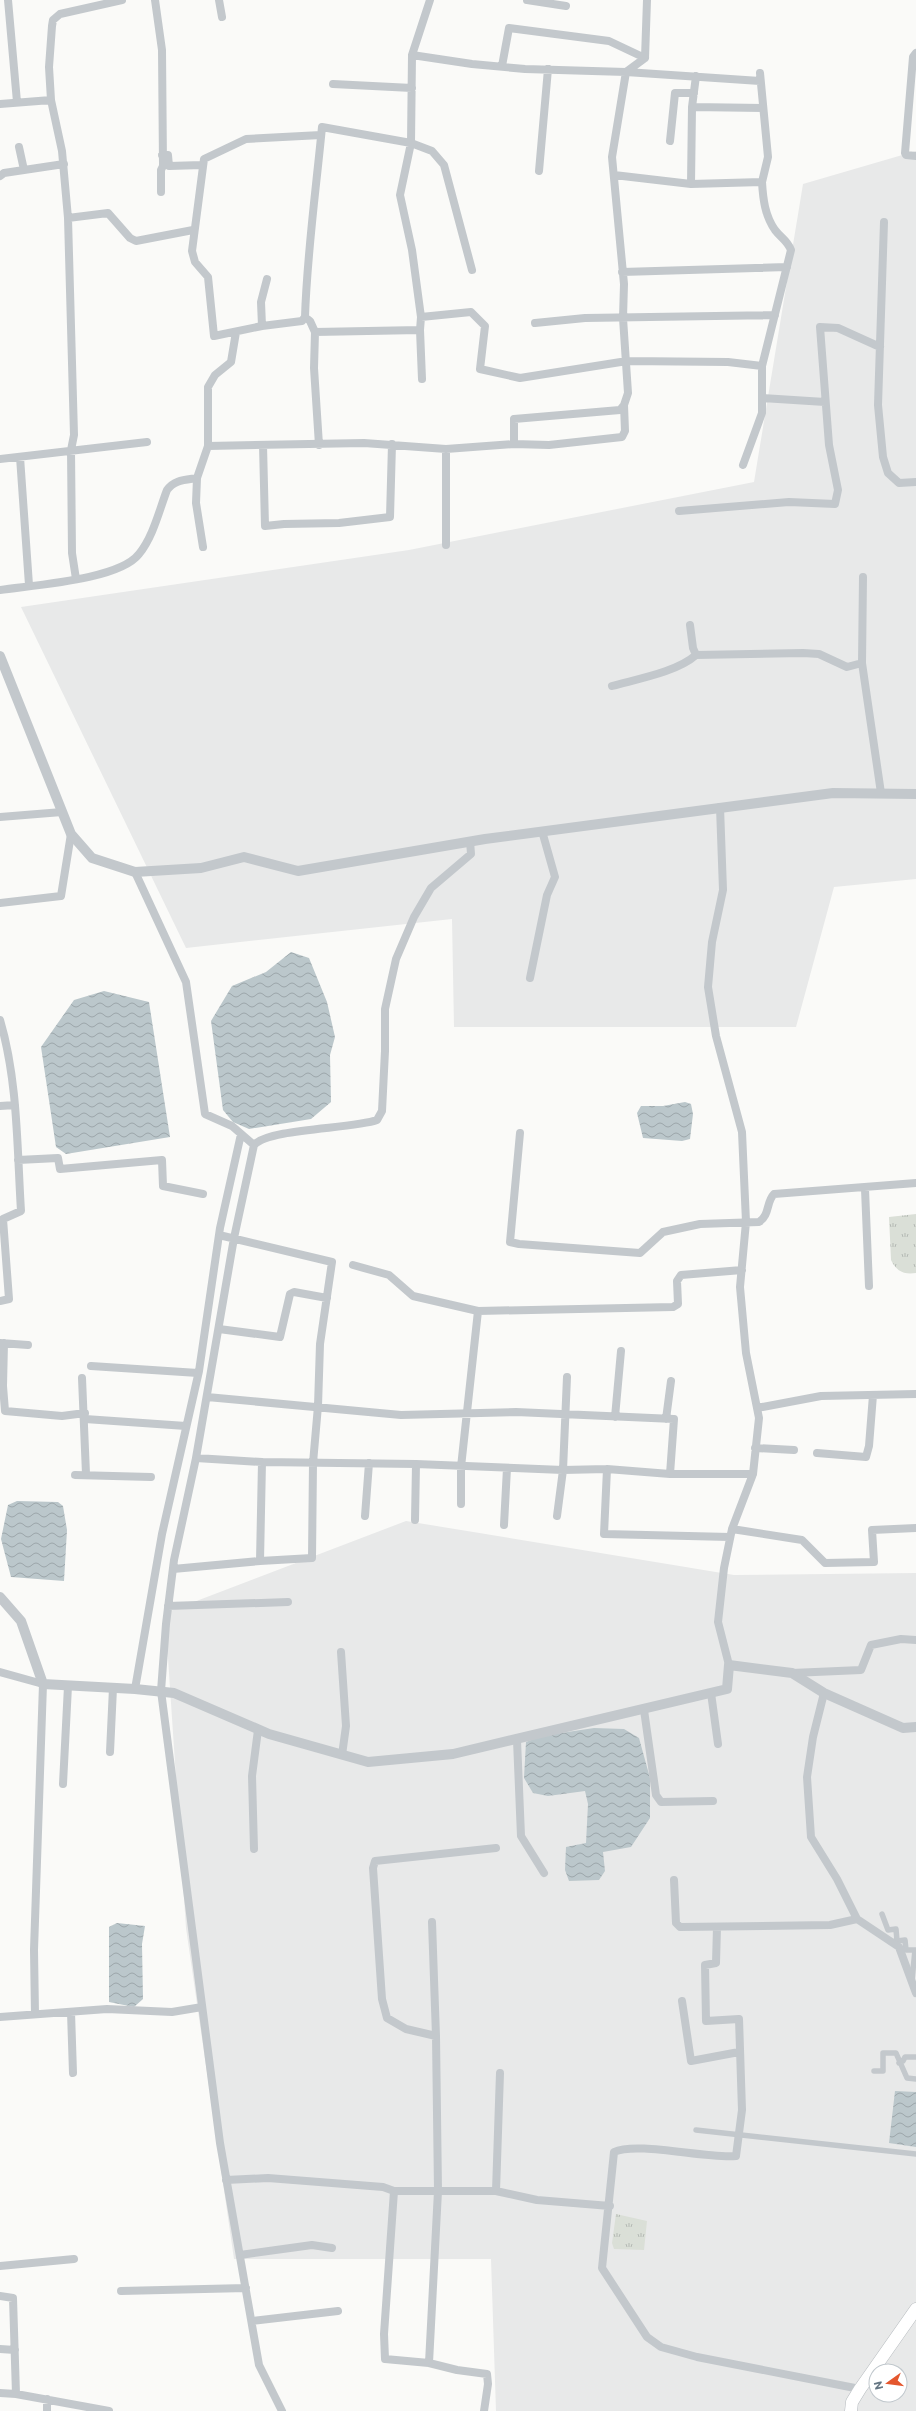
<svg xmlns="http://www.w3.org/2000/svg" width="916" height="2411" font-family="Commissioner,sans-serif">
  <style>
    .built { fill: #e8e9e9; fill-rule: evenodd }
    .park { fill: url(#park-tufts) }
    .water { fill: url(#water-waves) }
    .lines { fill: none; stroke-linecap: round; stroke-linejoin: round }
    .primary-casing { stroke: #b5babe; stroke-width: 13 }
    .pedestrian { stroke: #c3c8cc; stroke-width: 5.5 }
    .minor { stroke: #c3c8cc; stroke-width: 8 }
    .tertiary { stroke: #c3c8cc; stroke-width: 10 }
    .primary { stroke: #fff; stroke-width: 12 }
  </style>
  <defs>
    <pattern id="park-tufts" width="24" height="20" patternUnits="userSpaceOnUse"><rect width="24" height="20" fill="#dadfd7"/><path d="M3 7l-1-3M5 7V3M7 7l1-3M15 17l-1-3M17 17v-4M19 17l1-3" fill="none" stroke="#b4b9b4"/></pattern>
    <pattern id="water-waves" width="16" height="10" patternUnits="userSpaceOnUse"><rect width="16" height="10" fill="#bbc7cb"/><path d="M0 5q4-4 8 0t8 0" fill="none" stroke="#9ca6aa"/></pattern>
  </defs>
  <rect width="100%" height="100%" fill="#fafaf8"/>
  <path class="built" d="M 916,151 L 916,879 L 834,887 L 796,1027 L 454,1027 L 452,919 L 186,948 L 21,607 L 409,550 L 754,482 L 803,184 Z
    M 406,1521 L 734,1575 L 916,1573 L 916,2411 L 496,2411 L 491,2259 L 234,2259 L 186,1928 L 165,1613 ZM 876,2371 L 900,2371 L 900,2395 L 876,2395 Z"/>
  <path class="park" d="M 916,1214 L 916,1273 C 904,1275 896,1271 891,1260 L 889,1217 Z
    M 616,2214 L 647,2221 L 644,2250 L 614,2249 L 612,2243 Z"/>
  <path class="water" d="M 291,952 L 309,958 L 327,1002 L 335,1037 L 330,1055 L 331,1102 L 311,1119 L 249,1129 L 233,1122 L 223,1110 L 211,1021 L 232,986 L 266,972 Z
    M 104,991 L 149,1002 L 170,1137 L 66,1154 L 56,1147 L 41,1047 L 74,1000 Z
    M 685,1102 L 691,1104 L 693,1114 L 690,1139 L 682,1141 L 643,1138 L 637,1113 L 641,1106 L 663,1106 Z
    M 17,1501 L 58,1502 L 63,1506 L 67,1530 L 64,1581 L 11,1577 L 1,1539 L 8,1505 Z
    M 594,1728 L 624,1729 L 639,1738 L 650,1778 L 650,1818 L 631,1847 L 603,1852 L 605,1871 L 599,1880 L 569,1881 L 565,1870 L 566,1847 L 586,1843 L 588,1804 L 585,1791 L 548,1796 L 533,1793 L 524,1778 L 526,1742 L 541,1736 Z
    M 117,1923 L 145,1926 L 142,1944 L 143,1999 L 134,2007 L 109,2002 L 109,1927 Z
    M 895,2091 L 916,2092 L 916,2147 L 889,2143 Z"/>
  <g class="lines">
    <g class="primary-casing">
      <path id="primary" d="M 851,2411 L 852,2402 L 860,2389 L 916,2309"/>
    </g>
    <path class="pedestrian" d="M 882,1914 L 888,1930 L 896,1929 L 897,1941
      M 890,1942 L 905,1940 L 906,1950 L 915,1950 L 912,1980
      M 899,2063 L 903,2061 L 905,2057 L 916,2057
      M 874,2071 L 883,2071 L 883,2053 L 896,2053 L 907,2078 L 916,2079
      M 696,2130 L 916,2154"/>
    <path class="minor" d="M 8,0 L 17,102
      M 155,0 L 162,50 L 163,166 L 161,170 L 161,192
      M 219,0 L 222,17
      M 527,0 L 566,6
      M 916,53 L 913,57 L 905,153 L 906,155 L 916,156
      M 412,55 L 472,64 L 525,69 L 626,72 L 760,81
      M 502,66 L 509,28 L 609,41 L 645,58
      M 333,84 L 412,88
      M 0,104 L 51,100
      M 692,107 L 763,108
      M 321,135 L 246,139 L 204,159 L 192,251 L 195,262 L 208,277 L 214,336 L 262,326 L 302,321 L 305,317 C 307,253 316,190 322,127 L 411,143 L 412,55 L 430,0
      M 670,141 L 675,93 L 694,93
      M 19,147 L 24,170
      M 162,155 L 168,155 L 169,166 L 202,165
      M 539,171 L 548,69
      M 614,175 L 691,184 L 762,182 L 768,157 L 760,73
      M 0,176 L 4,173 L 64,164
      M 691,184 L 692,107 L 696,76
      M 68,218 L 108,213 L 130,238 L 136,241 L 193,230
      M 884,222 L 878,405 L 883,457 L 888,473 L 899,483 L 916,482
      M 622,272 L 787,267
      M 305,317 L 310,321 L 315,332 L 314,368 L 319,445
      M 421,317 L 471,312 L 485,326 L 480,369 L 520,378 L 627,361 L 728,362 L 762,366 L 762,413 L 743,465
      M 535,323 L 585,318 L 775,315
      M 262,326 L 261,302 L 267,279
      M 315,332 L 420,330
      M 762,366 L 791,250 C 787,240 781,238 775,230 C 765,216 763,199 762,182
      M 422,379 L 420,330 L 421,317 L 412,250 L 400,195 L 411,143 L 432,151 L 444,165 L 472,270
      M 762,398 L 825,402
      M 514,444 L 514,419 L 620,410 L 624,405
      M 263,445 L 265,526 L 284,524 L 339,523 L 390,517 L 392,444
      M 208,446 L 364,443 L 446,449 L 514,444 L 549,445 L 622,437 L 625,431 L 624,405 L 628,393 L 623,318 L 624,284 L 612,157 L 626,72 L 645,58 L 647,0
      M 20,457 L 29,585
      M 0,459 L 147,442
      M 197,478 L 208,446 L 208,387 L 215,375 L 231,362 L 236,332
      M 679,511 L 789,502 L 835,504 L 838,490 L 829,445 L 820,327 L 838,328 L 880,347
      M 446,545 L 446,449
      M 863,577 L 862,663 L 881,793
      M 76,579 L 72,553 L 71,450 L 74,435 L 68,218 L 62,151 L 51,100 L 49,67 L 52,26 L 53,20 L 60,14 L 122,0
      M 0,590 C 33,585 119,580 139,554 C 153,537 159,511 167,490 C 174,480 184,480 197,478 L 196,503 L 203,547
      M 696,655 L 803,653 L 819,654 L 847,667 L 862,663
      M 612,686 C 637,679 677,672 696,655 L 693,648 L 690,625
      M 720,807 L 723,890 L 712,942 L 708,987 L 716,1036 L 742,1132 L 746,1222 L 740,1287 L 746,1353 L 759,1418 L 753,1474 L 732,1529 L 724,1568 L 718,1622 L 729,1665
      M 0,817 L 62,812
      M 135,872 L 186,982 L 205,1114 L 232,1126 L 254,1145
      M 0,903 L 61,896 L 71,834
      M 530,978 L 547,895 L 555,877 L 542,831
      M 0,1020 C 18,1081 17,1148 21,1211 L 3,1219 L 9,1299 L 0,1301
      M 0,1106 L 15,1105
      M 520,1133 L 510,1242 L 519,1244 L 640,1253 L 663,1232 L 700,1224 L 759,1222 C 770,1215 766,1202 774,1194 L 916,1183
      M 18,1160 L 58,1158 L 60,1169 L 162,1160 L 163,1186 L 203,1194
      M 865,1189 L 869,1286
      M 219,1235 L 332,1262 L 320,1344 L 318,1406 L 313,1463 L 312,1558 L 260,1561 L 262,1462 L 416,1464 L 563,1470 L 607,1469 L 670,1474 L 753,1474
      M 353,1265 L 389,1275 L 413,1296 L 478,1311 L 673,1307 L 678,1304 L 677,1281 L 681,1275 L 742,1270
      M 219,1329 L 280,1337 L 290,1294 L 294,1292 L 327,1298
      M 0,1343 L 28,1345
      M 91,1366 L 198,1373
      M 82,1378 L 86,1474
      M 3,1386 L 4,1343
      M 0,1387 L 3,1386 L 5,1411 L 62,1416 L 85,1413
      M 207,1397 L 401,1415 L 516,1412 L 674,1419 L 670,1474
      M 757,1408 L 821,1396 L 916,1394
      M 615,1417 L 621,1351
      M 85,1419 L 186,1426
      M 666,1419 L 671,1381
      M 755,1448 L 794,1450
      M 817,1453 L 866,1457 L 869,1446 L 873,1395
      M 196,1458 L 234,1238 L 254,1145 C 269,1128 353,1129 377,1120 L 382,1111 L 385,1051 L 385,1009 L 396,959 L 414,917 L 431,888 L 471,854 L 470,841
      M 262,1462 L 196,1458 L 174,1560 L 166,1624 L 161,1691 L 220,2143 L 259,2365 L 282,2411
      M 607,1469 L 604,1534 L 730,1537
      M 75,1475 L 151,1477
      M 461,1504 L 461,1467 L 478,1311
      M 365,1516 L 369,1463
      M 557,1516 L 563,1470 L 567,1377
      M 415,1520 L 416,1464
      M 504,1525 L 507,1468
      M 732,1529 L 802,1540 L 825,1563 L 874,1562 L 872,1530 L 916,1528
      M 173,1569 L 260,1561
      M 168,1606 L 288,1602
      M 341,1652 L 346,1726 L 342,1755
      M 0,1672 L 43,1684 L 34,1950 L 35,2014
      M 792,1673 L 861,1670 L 871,1645 L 901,1639 L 916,1640
      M 135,1689 L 162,1534 L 199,1371 L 220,1228 L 241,1134
      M 711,1693 L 718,1744
      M 824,1693 L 813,1737 L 807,1777 L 811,1837 L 837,1879 L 857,1919 L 899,1947 L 916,1993
      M 644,1710 L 656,1795 L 661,1802 L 713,1801
      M 517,1740 L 521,1836 L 544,1873
      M 110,1752 L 113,1688
      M 63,1784 L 68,1686
      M 254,1849 L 252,1776 L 258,1730
      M 674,1880 L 676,1923 L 680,1927 L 830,1925 L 857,1919
      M 432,1922 L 436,2036
      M 717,1927 L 716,1963 L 705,1965 L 706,2021 L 739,2019 L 742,2110 L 736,2156 C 706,2159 637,2141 614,2152 L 602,2268 L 647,2337 L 661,2347 L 697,2357 L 860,2389
      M 682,2001 L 691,2061 L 739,2052
      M 71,2012 L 73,2073
      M 0,2017 L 107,2009 L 172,2012 L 202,2007
      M 226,2180 L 268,2178 L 383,2187 L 394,2191 L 496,2191 L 537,2200 L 610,2206
      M 394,2191 L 384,2334 L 385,2359 L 429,2363 L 457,2370 L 487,2374 L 488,2384 L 484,2411
      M 496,2191 L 500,2073
      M 240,2255 L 312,2245 L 332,2248
      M 0,2266 L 74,2259
      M 121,2291 L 246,2288
      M 0,2296 L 13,2298 L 16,2394 L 109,2411
      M 252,2321 L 338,2311
      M 0,2349 L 15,2350
      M 429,2363 L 438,2191 L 436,2036 L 406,2029 L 387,2018 L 382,1999 L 373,1868 L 375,1861 L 496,1848
      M 0,2393 L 16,2394
      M 47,2411 L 47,2399"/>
    <path class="tertiary" d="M 0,656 L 71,834 L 92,858 L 135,872 L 201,868 L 244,857 L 298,871 L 485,839 L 833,793 L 916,794
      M 0,1597 L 21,1621 L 43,1684 L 135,1689 L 174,1693 L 269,1734 L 368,1762 L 453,1754 L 727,1689 L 729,1665 L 792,1673 L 824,1693 L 903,1728 L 916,1727"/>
    <use href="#primary" class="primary"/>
  </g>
  <g transform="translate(888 2383) rotate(256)"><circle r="19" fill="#ffffff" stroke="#c1c8cd"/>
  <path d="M0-3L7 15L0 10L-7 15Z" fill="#e4572e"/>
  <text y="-6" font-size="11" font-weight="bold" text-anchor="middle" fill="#657683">N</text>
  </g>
</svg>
